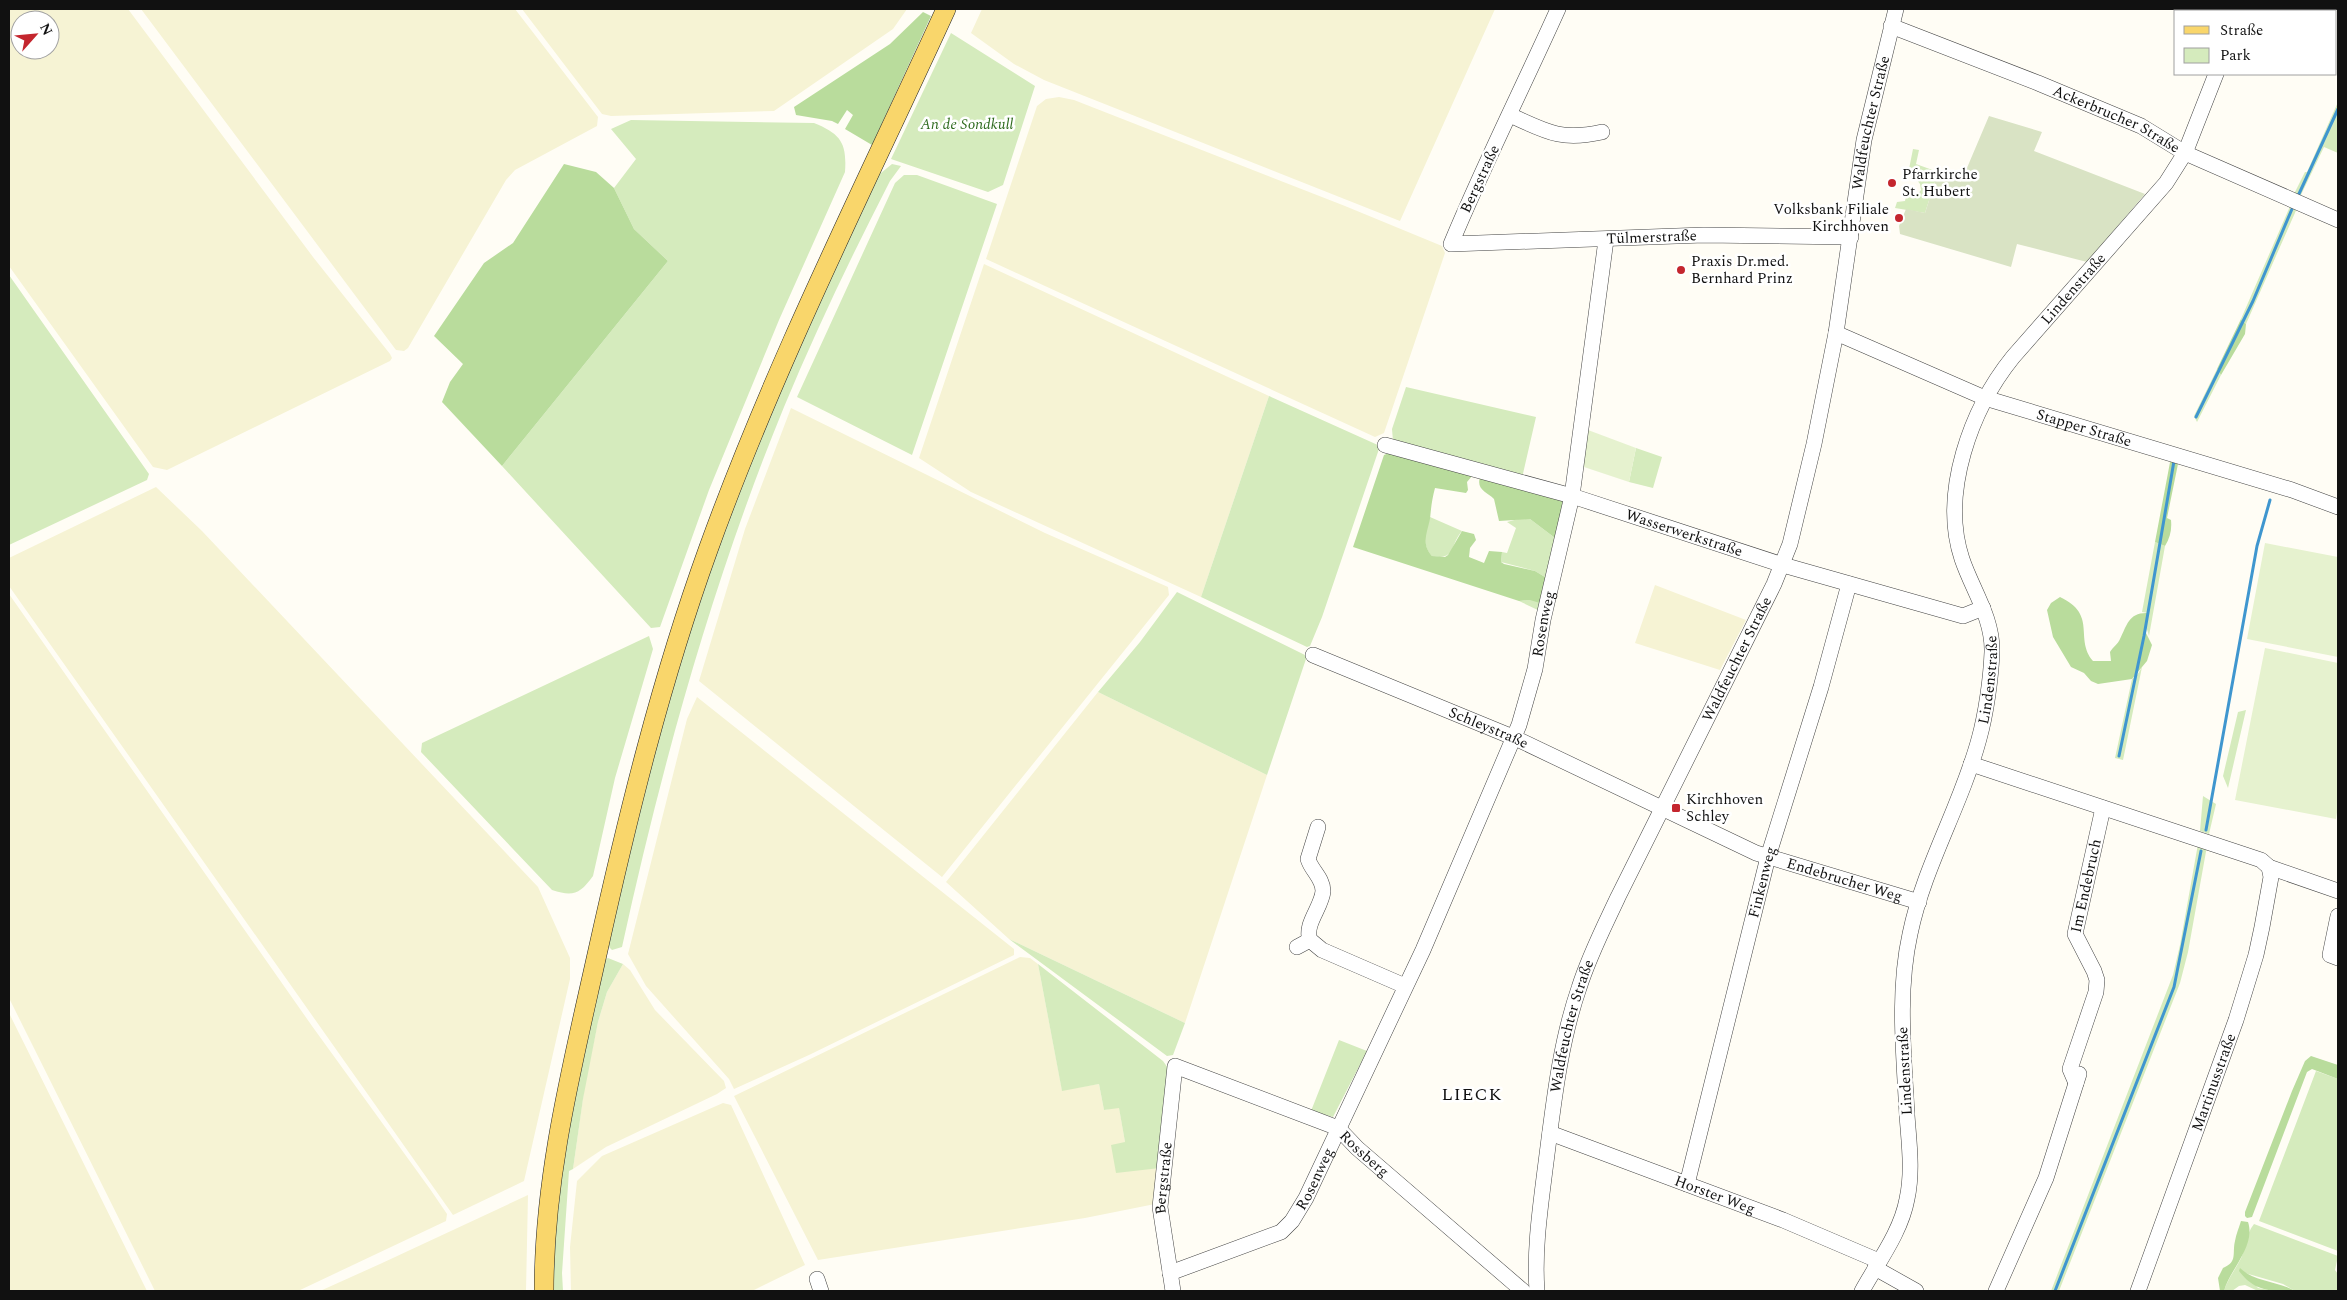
<svg xmlns="http://www.w3.org/2000/svg" width="2347" height="1300" font-family="Spectral,serif">
  <style>
    .farmland { fill: #f6f3d4; fill-rule: evenodd }
    .green { fill: #d5ebbd }
    .forest { fill: #b9dc9c }
    .cemetery { fill: #d9e3c4 }
    .pitch { fill: #e6f2cf }
    .lines { fill: none; stroke-linecap: round; stroke-linejoin: round }
    .stream { stroke: #3f96cf; stroke-width: 3 }
    .minor-casing { stroke: #444; stroke-width: 16 }
    .major-casing { stroke: #222; stroke-width: 20 }
    .minor { stroke: #fff; stroke-width: 15 }
    .major { stroke: #f9d66b; stroke-width: 19 }
    .poi-dot { fill: #c4262e; stroke: #fff; stroke-width: 2 }
    .labels { text-anchor: middle; dominant-baseline: central; stroke-width: 5; stroke-linejoin: round; paint-order: stroke }
    .street-label { font-size: 15px; fill: #111; stroke: #fff }
    .park-label { font-size: 15px; font-style: italic; fill: #2f6b1f; stroke: #fff }
    .poi-label { font-size: 15px; fill: #111; stroke: #fff; text-anchor: start }
    .quarter-label { font-size: 18px; letter-spacing: 1px; fill: #111; stroke: #fff }
  </style>
  <rect width="100%" height="100%" fill="#fffdf5"/>
  <path class="farmland" d="M 9,9 L 128,9 L 313,257 L 390,354 L 392,358 L 390,361 L 167,470 L 153,467 L 9,266 ZM 20,20 L 50,20 L 50,50 L 20,50 Z
    M 141,9 L 515,9 L 598,117 L 597,126 L 515,170 L 506,180 L 408,348 L 404,351 L 396,350 Z
    M 522,9 L 907,9 L 893,29 L 774,111 L 611,116 L 602,114 Z
    M 982,9 L 1495,9 L 1400,221 L 1044,80 L 1014,64 L 971,33 Z
    M 1059,97 L 1074,100 L 1345,206 L 1442,246 L 1445,253 L 1384,433 L 1375,437 L 986,259 L 1037,106 L 1046,99 Z
    M 984,264 L 1269,396 L 1201,597 L 971,492 L 919,458 Z
    M 791,408 L 1045,533 L 1168,587 L 1169,595 L 942,877 L 699,681 L 745,529 Z
    M 156,487 L 202,531 L 538,887 L 570,958 L 570,979 L 524,1181 L 453,1215 L 9,586 L 9,558 Z
    M 1655,585 L 1746,620 L 1720,670 L 1635,643 Z
    M 9,594 L 312,1026 L 430,1189 L 447,1214 L 446,1221 L 298,1291 L 155,1291 L 9,998 Z
    M 1098,692 L 1267,775 L 1185,1023 L 1009,939 L 946,882 Z
    M 697,697 L 1014,949 L 1014,955 L 809,1055 L 734,1089 L 729,1079 L 646,986 L 628,954 L 687,719 Z
    M 1020,957 L 1030,958 L 1038,964 L 1062,1090 L 1099,1084 L 1104,1110 L 1119,1107 L 1125,1142 L 1160,1168 L 1155,1204 L 1085,1218 L 818,1260 L 734,1096 Z
    M 623,964 L 630,970 L 655,1010 L 724,1081 L 726,1088 L 717,1094 L 606,1147 L 573,1169 L 585,1084 L 598,1022 L 607,992 Z
    M 9,1013 L 147,1291 L 9,1291 Z
    M 723,1103 L 731,1105 L 805,1265 L 752,1291 L 571,1291 L 570,1247 L 577,1181 L 602,1156 Z
    M 528,1195 L 526,1291 L 320,1291 L 380,1264 Z"/>
  <path class="green" d="M 951,33 L 1035,86 L 1003,185 L 988,192 L 891,159 Z
    M 2338,102 L 2338,153 L 2324,147 L 2300,197 L 2294,194 L 2305,172 L 2307,172 Z
    M 631,120 L 814,123 C 841,134 847,143 845,172 L 779,320 L 709,490 L 660,627 L 651,628 L 502,466 L 668,261 L 634,229 L 614,188 L 636,159 L 611,129 Z
    M 1913,149 L 1919,150 L 1916,164 L 1938,172 L 1925,213 L 1895,208 L 1897,202 L 1905,201 L 1906,196 L 1917,195 L 1921,190 L 1920,184 L 1917,180 L 1918,170 L 1909,169 Z
    M 892,164 L 901,166 L 890,181 C 852,255 816,330 784,407 C 713,580 662,764 622,947 L 612,950 L 608,946 L 608,938 L 654,752 L 678,667 L 722,537 L 776,398 L 876,177 Z
    M 904,175 L 917,175 L 997,204 L 912,455 L 797,397 L 895,183 Z
    M 2291,204 L 2298,206 L 2246,324 L 2241,319 Z
    M 9,275 L 149,474 L 147,480 L 9,545 Z
    M 2217,369 L 2221,375 L 2197,422 L 2194,416 Z
    M 1406,387 L 1536,417 L 1522,478 L 1393,441 L 1392,429 Z
    M 1269,396 L 1380,446 L 1322,617 L 1310,646 L 1307,647 L 1201,597 Z
    M 1636,448 L 1662,457 L 1653,488 L 1629,482 Z
    M 1430,517 L 1462,531 C 1450,544 1456,561 1432,556 C 1421,544 1426,532 1430,517 Z
    M 1522,518 L 1530,519 L 1559,541 L 1542,612 L 1519,601 L 1530,600 L 1545,577 L 1535,571 L 1501,562 L 1502,552 L 1507,553 L 1516,528 L 1507,522 Z
    M 2155,542 L 2165,546 L 2149,636 L 2146,626 L 2148,613 L 2142,612 Z
    M 1177,592 L 1307,656 L 1267,775 L 1098,692 L 1140,642 Z
    M 649,636 L 653,649 L 615,778 L 593,876 C 580,894 573,897 552,890 L 421,752 L 422,743 Z
    M 2142,667 L 2123,760 L 2115,758 L 2132,679 L 2136,677 Z
    M 2246,710 L 2228,788 L 2223,776 L 2238,712 Z
    M 2203,796 L 2216,804 L 2209,834 L 2200,831 Z
    M 2198,844 L 2207,846 L 2188,952 L 2180,983 L 2059,1291 L 2051,1291 L 2173,975 L 2180,945 Z
    M 1009,939 L 1185,1023 L 1173,1055 L 1167,1056 Z
    M 608,958 L 623,964 L 607,992 L 598,1022 L 583,1099 L 573,1169 L 569,1171 L 562,1273 L 563,1291 L 552,1291 L 553,1244 L 563,1139 L 604,960 Z
    M 1038,964 L 1163,1061 L 1168,1068 L 1160,1168 L 1116,1173 L 1111,1145 L 1125,1142 L 1119,1108 L 1104,1110 L 1099,1084 L 1062,1091 Z
    M 1339,1040 L 1367,1051 L 1333,1117 L 1311,1111 Z
    M 2316,1071 L 2338,1079 L 2338,1251 L 2259,1221 Z
    M 2254,1224 L 2338,1256 L 2335,1270 L 2338,1274 L 2338,1291 L 2295,1291 L 2283,1284 L 2245,1273 L 2258,1288 L 2274,1291 L 2258,1291 L 2245,1285 L 2239,1286 L 2232,1291 L 2224,1291 C 2228,1279 2233,1273 2239,1262 C 2246,1251 2245,1235 2254,1224 Z"/>
  <path class="forest" d="M 923,12 L 931,16 L 872,145 L 845,129 L 853,115 L 847,110 L 838,124 L 832,121 L 796,115 L 794,107 L 890,44 Z
    M 564,164 L 596,172 L 614,188 L 634,229 L 668,261 L 502,466 L 442,402 L 450,382 L 463,364 L 434,336 L 484,263 L 513,243 Z
    M 2241,319 L 2246,324 L 2245,334 L 2221,375 L 2217,369 Z
    M 1389,453 L 1472,476 L 1467,482 L 1468,490 L 1466,493 L 1435,488 C 1432,499 1431,508 1430,519 C 1427,533 1421,544 1432,556 L 1445,557 L 1448,555 L 1462,531 L 1474,534 L 1476,540 L 1470,548 L 1469,557 L 1484,563 L 1489,551 L 1502,552 L 1501,562 L 1504,564 L 1535,571 L 1545,577 L 1545,585 L 1540,603 L 1530,600 L 1519,601 L 1353,547 L 1384,455 Z
    M 2171,457 L 2179,459 L 2167,518 L 2171,520 C 2172,530 2170,538 2165,546 L 2155,542 Z
    M 1480,477 L 1564,500 L 1559,541 L 1530,519 L 1499,521 L 1494,499 C 1487,492 1476,490 1480,477 Z
    M 2060,597 C 2098,615 2074,638 2093,661 L 2111,661 L 2110,652 C 2113,647 2118,644 2120,639 C 2127,625 2129,612 2148,613 L 2146,633 L 2152,645 L 2147,661 L 2132,679 L 2098,684 L 2091,681 L 2084,673 L 2071,667 L 2053,637 L 2047,610 L 2051,603 Z
    M 2311,1056 L 2338,1065 L 2338,1079 L 2312,1069 L 2307,1072 L 2252,1217 L 2247,1218 L 2245,1216 L 2245,1212 L 2292,1091 L 2305,1061 Z
    M 2241,1221 L 2248,1222 C 2256,1246 2230,1269 2224,1291 L 2220,1291 L 2218,1278 L 2223,1268 C 2238,1262 2232,1253 2235,1241 C 2236,1234 2239,1228 2241,1221 Z
    M 2240,1268 C 2254,1282 2278,1281 2295,1291 C 2270,1291 2255,1292 2239,1271 Z"/>
  <path class="cemetery" d="M 1989,116 L 2042,132 L 2034,151 L 2145,194 L 2087,262 L 2017,244 L 2011,267 L 1900,234 L 1899,226 L 1906,209 L 1925,213 L 1938,172 L 1961,182 Z"/>
  <path class="pitch" d="M 1588,430 L 1636,448 L 1629,482 L 1581,466 Z
    M 2265,543 L 2338,557 L 2338,657 L 2247,639 Z
    M 2265,648 L 2338,663 L 2338,806 L 2336,819 L 2235,800 Z"/>
  <g class="lines">
    <path class="stream" d="M 2298,196 L 2338,109
      M 2196,417 L 2253,301 L 2292,209
      M 2119,756 L 2144,636 L 2174,461
      M 2206,830 L 2257,546 L 2270,500
      M 2055,1291 L 2174,987 L 2201,851"/>
    <g class="minor-casing">
      <g id="minor">
        <path id="s1" d="M 1558,9 C 1523,87 1484,164 1451,244 L 1704,235 L 1851,237"/>
        <path d="M 2242,11 L 2243,9"/>
        <path id="s2" d="M 1891,26 L 2038,83 L 2141,126 L 2185,153 L 2338,220"/>
        <path d="M 1510,115 C 1547,132 1561,141 1602,132"/>
        <path id="s3" d="M 1836,333 L 1985,398 L 2292,490 L 2338,507"/>
        <path id="s4" d="M 1385,445 L 1572,496 L 1783,565 L 1963,616 L 1983,608"/>
        <path id="s5" d="M 1313,655 L 1515,738 L 1756,853 L 1919,902"/>
        <path d="M 1971,764 L 2261,860 L 2269,867 L 2338,891"/>
        <path d="M 1318,827 L 1308,859 C 1311,870 1323,878 1323,891 C 1322,907 1304,924 1310,940 L 1322,950 L 1405,986"/>
        <path d="M 2338,916 L 2330,955 L 2338,958"/>
        <path d="M 1297,947 L 1310,940"/>
        <path id="s6" d="M 2076,1083 L 2070,1069 L 2096,992 L 2097,980 L 2094,971 L 2075,934 L 2103,808"/>
        <path id="s7" d="M 1550,1133 L 1783,1220 L 1879,1261"/>
        <path id="s8" d="M 1687,1184 L 1768,857 L 1821,687 L 1849,584"/>
        <path d="M 1875,1268 L 1916,1291"/>
        <path id="s9" d="M 1170,1273 L 1281,1232 L 1292,1221 L 1306,1198 L 1423,950 L 1519,725 L 1535,669 L 1543,620 L 1572,496 L 1606,240"/>
        <path d="M 817,1279 L 821,1291"/>
        <path id="s10" d="M 1173,1291 L 1160,1207 L 1175,1066 L 1338,1128 L 1357,1148 L 1523,1291"/>
        <path id="s11" d="M 1537,1291 C 1534,1251 1540,1210 1545,1170 C 1553,1109 1559,1046 1579,988 C 1589,956 1604,927 1618,897 L 1774,584 L 1790,544 L 1814,444 L 1836,333 L 1864,140 L 1896,9"/>
        <path id="s12" d="M 1862,1291 C 1878,1262 1901,1232 1907,1199 C 1913,1171 1909,1143 1907,1115 C 1904,1055 1897,993 1910,934 C 1924,866 1961,806 1979,739 C 1986,714 1991,678 1992,652 C 1993,618 1972,589 1962,559 C 1940,493 1971,409 2013,357 L 2166,183 L 2185,153 L 2216,74"/>
        <path d="M 1996,1291 L 2046,1178 L 2079,1074"/>
        <path id="s13" d="M 2138,1291 L 2236,1020 L 2256,955 L 2262,927 L 2271,877 L 2269,867"/>
      </g>
    </g>
    <g class="major-casing">
      <path id="major" d="M 544,1291 C 544,1174 573,1063 598,950 C 628,815 661,680 708,550 C 775,364 864,188 946,9"/>
    </g>
    <use href="#minor" class="minor"/>
    <use href="#major" class="major"/>
  </g>
  <g class="poi-dot">
    <circle cx="1892" cy="183" r="5"/>
    <circle cx="1899" cy="218" r="5"/>
    <circle cx="1681" cy="270" r="5"/>
    <rect x="1671" y="803" width="10" height="10" rx="2.5"/>
  </g>
  <g class="labels">
    <g class="street-label">
      <text stroke="none"><textPath href="#s2" startOffset="244">Ackerbrucher Straße</textPath></text>
      <text stroke="none"><textPath href="#s11" startOffset="1228">Waldfeuchter Straße</textPath></text>
      <text transform="translate(1480 179) rotate(-65)">Bergstraße</text>
      <text stroke="none"><textPath href="#s1" startOffset="459">Tülmerstraße</textPath></text>
      <text stroke="none"><textPath href="#s12" startOffset="1070">Lindenstraße</textPath></text>
      <text stroke="none"><textPath href="#s3" startOffset="266">Stapper Straße</textPath></text>
      <text stroke="none"><textPath href="#s4" startOffset="312">Wasserwerkstraße</textPath></text>
      <text stroke="none"><textPath href="#s9" startOffset="784">Rosenweg</textPath></text>
      <text stroke="none"><textPath href="#s11" startOffset="672">Waldfeuchter Straße</textPath></text>
      <text stroke="none"><textPath href="#s12" startOffset="636">Lindenstraße</textPath></text>
      <text stroke="none"><textPath href="#s5" startOffset="190">Schleystraße</textPath></text>
      <text stroke="none"><textPath href="#s5" startOffset="578">Endebrucher Weg</textPath></text>
      <text stroke="none"><textPath href="#s8" startOffset="311">Finkenweg</textPath></text>
      <text stroke="none"><textPath href="#s6" startOffset="209">Im Endebruch</textPath></text>
      <text stroke="none"><textPath href="#s11" startOffset="268">Waldfeuchter Straße</textPath></text>
      <text transform="translate(1905 1071) rotate(-93)">Lindenstraße</text>
      <text stroke="none"><textPath href="#s13" startOffset="222">Martinusstraße</textPath></text>
      <text stroke="none"><textPath href="#s10" startOffset="438">Rossberg</textPath></text>
      <text stroke="none"><textPath href="#s9" startOffset="182">Rosenweg</textPath></text>
      <text stroke="none"><textPath href="#s10" startOffset="114">Bergstraße</textPath></text>
      <text stroke="none"><textPath href="#s7" startOffset="176">Horster Weg</textPath></text>
    </g>
    <g class="park-label">
      <text x="967" y="124">An de Sondkull</text>
    </g>
    <g class="poi-label">
      <text x="1902" y="174">Pfarrkirche<tspan x="1902" dy="17">St. Hubert</tspan></text>
      <text x="1889" y="209" text-anchor="end">Volksbank Filiale<tspan x="1889" dy="17">Kirchhoven</tspan></text>
      <text x="1691" y="261">Praxis Dr.med.<tspan x="1691" dy="17">Bernhard Prinz</tspan></text>
      <text x="1686" y="799">Kirchhoven<tspan x="1686" dy="17">Schley</tspan></text>
    </g>
    <g class="quarter-label">
      <text x="1472" y="1094">LIECK</text>
    </g>
  </g>
  <rect width="2347" height="1300" fill="none" stroke="#111111" stroke-width="20"/>
  <rect x="2174" y="10" width="162" height="65" fill="#ffffff" stroke="#a0a0a0"/>
  <rect x="2184" y="26" width="25" height="8" fill="#f9d66b" stroke="#a0a0a0"/>
  <text x="2220" y="35" font-size="15" fill="#111111">Straße</text>
  <rect x="2184" y="48" width="25" height="15" fill="#d5ebbd" stroke="#a0a0a0"/>
  <text x="2220" y="60" font-size="15" fill="#111111">Park</text>
  <g transform="translate(35 35) rotate(63)"><circle r="24" fill="#ffffff" stroke="#a0a0a0"/>
  <path d="M0-4L9 19L0 12L-9 19Z" fill="#c4262e"/>
  <text y="-8" font-size="14" font-weight="bold" text-anchor="middle" fill="#111111">N</text>
  </g>
</svg>
